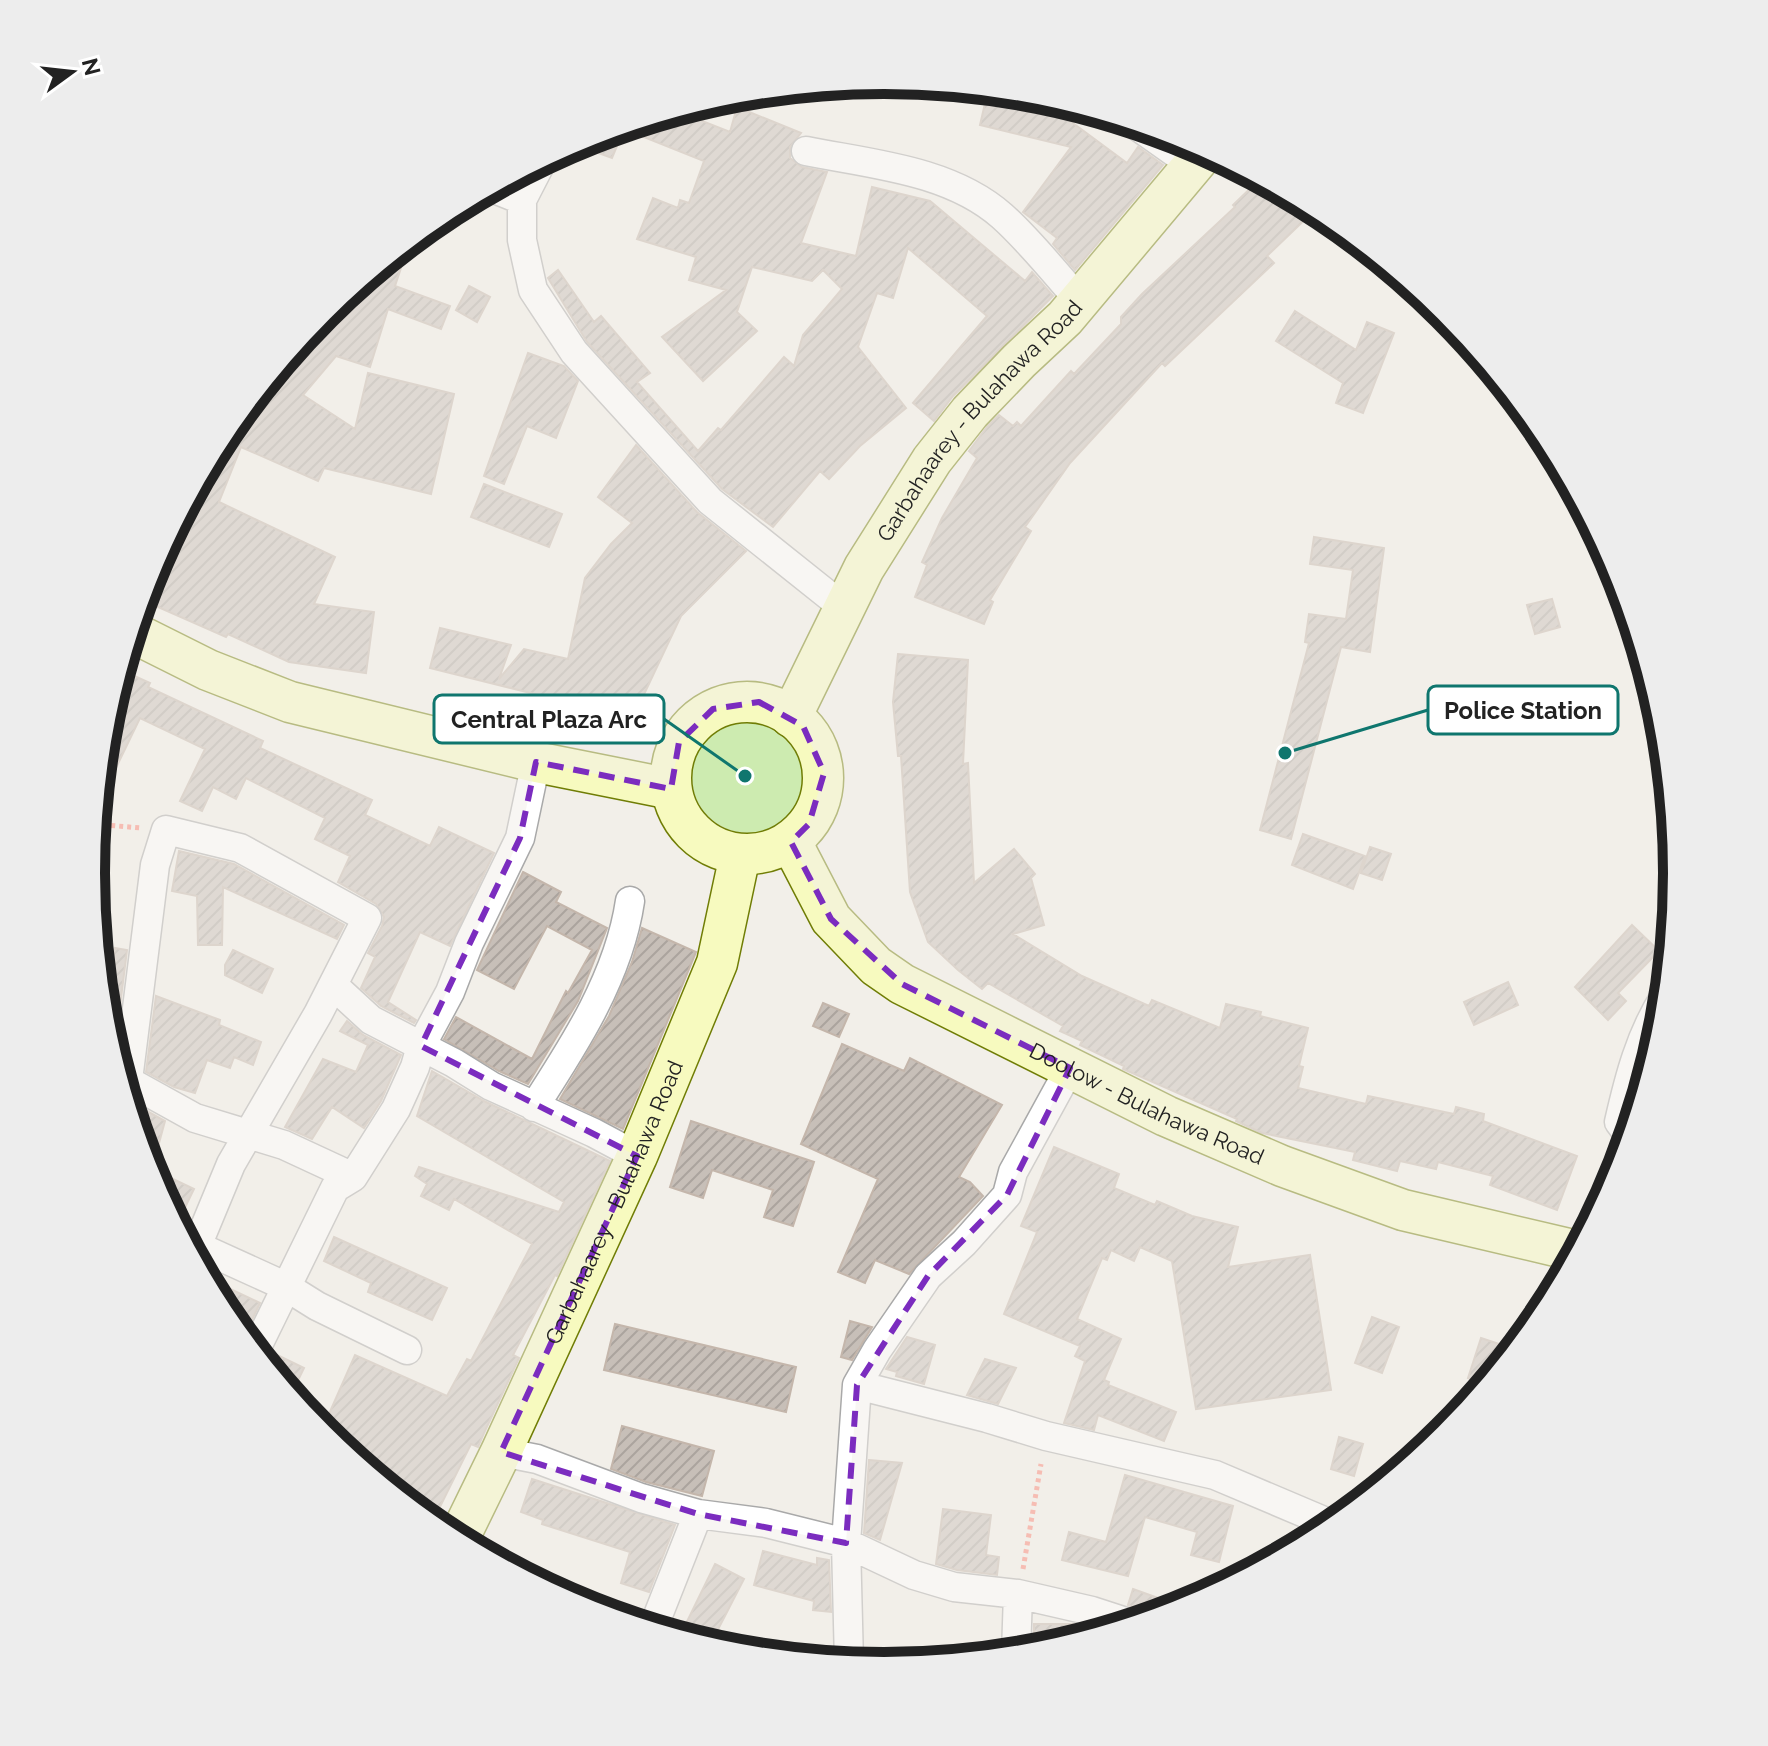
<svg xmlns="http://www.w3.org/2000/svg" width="1768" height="1746" font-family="Raleway,sans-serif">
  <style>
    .grass { fill: #cdebb0 }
    .building { fill: url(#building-hatch); stroke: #c4b6ab; stroke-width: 2 }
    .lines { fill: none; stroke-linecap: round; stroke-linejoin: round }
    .street-casing { stroke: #a9a9a9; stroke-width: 31 }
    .secondary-casing { stroke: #707d05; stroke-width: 43 }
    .path { stroke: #fa8072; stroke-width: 5; stroke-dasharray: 4 4; stroke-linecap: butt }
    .street { stroke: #fff; stroke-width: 28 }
    .secondary { stroke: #f7fabf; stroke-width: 40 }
    .marked { fill: none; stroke: #7b2cbf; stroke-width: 6; stroke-dasharray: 16 10; stroke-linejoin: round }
    .labels { text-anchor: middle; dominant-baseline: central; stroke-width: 6; stroke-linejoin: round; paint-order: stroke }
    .street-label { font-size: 22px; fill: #222; stroke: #fff }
    .rim { fill: none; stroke: #222; stroke-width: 10 }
    .leader { fill: none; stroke: #0f766e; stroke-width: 3 }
    .callout-dot { fill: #0f766e; stroke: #fff; stroke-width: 3 }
    .callout { fill: #fff; stroke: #0f766e; stroke-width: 3 }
    .callout-label { font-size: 24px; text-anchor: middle; font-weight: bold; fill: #222 }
  </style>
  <defs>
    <pattern id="building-hatch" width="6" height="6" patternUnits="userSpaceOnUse" patternTransform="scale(2)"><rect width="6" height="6" fill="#c7bfb8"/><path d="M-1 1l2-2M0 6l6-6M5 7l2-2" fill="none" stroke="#aba49e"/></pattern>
  </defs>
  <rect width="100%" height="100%" fill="#f2efe9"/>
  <path class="grass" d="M692 777a56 56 0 1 1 112 0a56 56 0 1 1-112 0Z"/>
  <path class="building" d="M 986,99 L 1066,118 L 1127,163 L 1138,147 L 1163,165 L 1075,270 L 1053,244 L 1057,238 L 1023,212 L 1071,147 L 980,125 Z
    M 737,107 L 801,133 L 790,147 L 790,158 L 802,167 L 827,172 L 801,243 L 856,256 L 872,187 L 930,201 L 1025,281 L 1032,272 L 1053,296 L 953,396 L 934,421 L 913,403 L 987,316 L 908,248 L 893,298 L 877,293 L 858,347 L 906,408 L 860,446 L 829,479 L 820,471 L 773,527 L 722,489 L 587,342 L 548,278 L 558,270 L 594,322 L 601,316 L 650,373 L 637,382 L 698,451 L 718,428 L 721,430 L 784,357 L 794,366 L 803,335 L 842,289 L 823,270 L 812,281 L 752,267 L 737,312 L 757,331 L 703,381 L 662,337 L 726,290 L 689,280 L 696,257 L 637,239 L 653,198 L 678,208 L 680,200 L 689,203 L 704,161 L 624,129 L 612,158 L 574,144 L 677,111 L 730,132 Z
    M 1260,179 L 1316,209 L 1267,256 L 1274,263 L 1165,366 L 1162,363 L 1070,463 L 1025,527 L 1031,531 L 990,600 L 993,602 L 984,624 L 915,597 L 927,565 L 922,562 L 942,518 L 977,458 L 969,451 L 987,427 L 999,415 L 1013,426 L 1017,422 L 1021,426 L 1071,371 L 1074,374 L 1121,324 L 1121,317 L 1142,294 L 1235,207 L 1233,205 Z
    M 410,241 L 395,286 L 450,306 L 441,329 L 388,309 L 370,367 L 336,356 L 303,395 L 355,429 L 368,373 L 454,394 L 431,494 L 324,468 L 318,481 L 241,447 L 219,502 L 335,557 L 314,604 L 374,612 L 366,673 L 289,662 L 228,634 L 226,637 L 142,600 L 169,536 L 225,432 L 324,312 Z
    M 469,286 L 490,297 L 477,322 L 456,310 Z
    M 1295,311 L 1356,350 L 1367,322 L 1394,333 L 1363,413 L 1336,403 L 1343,383 L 1276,341 Z
    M 528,353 L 564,366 L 578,381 L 556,438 L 527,426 L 504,484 L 484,476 Z
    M 636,445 L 697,512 L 746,551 L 681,616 L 631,722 L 619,716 L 559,703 L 559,700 L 430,668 L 440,628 L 511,645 L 499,679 L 524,649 L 568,659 L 585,578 L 611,544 L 632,523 L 598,497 Z
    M 484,484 L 562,514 L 549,547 L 471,517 Z
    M 1314,537 L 1384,548 L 1370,652 L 1341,647 L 1291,839 L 1260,830 L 1309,643 L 1305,642 L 1309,614 L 1346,619 L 1353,570 L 1310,564 Z
    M 1552,599 L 1560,627 L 1535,634 L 1527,605 Z
    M 898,654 L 968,660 L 963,764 L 968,763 L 974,883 L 1014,849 L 1035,874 L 1031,878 L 1044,925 L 1013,934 L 1082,976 L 1149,1006 L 1152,1000 L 1220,1028 L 1226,1004 L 1261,1012 L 1260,1016 L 1308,1028 L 1299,1066 L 1303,1067 L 1298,1088 L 1366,1104 L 1368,1096 L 1454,1114 L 1456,1107 L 1484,1114 L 1483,1121 L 1577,1156 L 1557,1210 L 1490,1185 L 1493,1176 L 1438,1162 L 1436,1169 L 1400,1161 L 1397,1171 L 1353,1160 L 1355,1152 L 1262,1133 L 1236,1121 L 1237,1119 L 1123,1069 L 1124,1066 L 1080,1045 L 1082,1041 L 1060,1031 L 1063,1026 L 988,983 L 982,989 L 958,970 L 928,942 L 910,892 L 901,756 L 898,756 L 893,702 Z
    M 121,670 L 150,683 L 148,687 L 263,741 L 260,748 L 372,800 L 365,815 L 430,846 L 439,827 L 494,853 L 450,946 L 420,932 L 388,1002 L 416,1020 L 414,1023 L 381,1006 L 361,988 L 375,957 L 368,953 L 382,926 L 384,917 L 376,904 L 338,882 L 350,856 L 315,839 L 325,818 L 246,778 L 236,799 L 213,787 L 202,811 L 180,801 L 205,749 L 140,718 L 101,799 L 98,798 L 106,724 L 114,707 L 110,706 Z
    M 1303,834 L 1365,856 L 1353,889 L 1292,865 Z
    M 1370,847 L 1391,854 L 1382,880 L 1361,873 Z
    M 179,851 L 234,864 L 344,925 L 337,939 L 223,887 L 222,945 L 198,945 L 197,896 L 172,891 Z
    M 523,872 L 561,892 L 556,902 L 607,928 L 578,1001 L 528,1084 L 499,1071 L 444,1039 L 456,1017 L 532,1059 L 566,991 L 568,993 L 592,950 L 547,926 L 514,989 L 477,970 Z
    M 1632,925 L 1659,951 L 1618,993 L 1626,1001 L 1608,1020 L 1575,987 Z
    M 642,928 L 696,952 L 623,1129 L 560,1099 L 609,1016 L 632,962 Z
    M 115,948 L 127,950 L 114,1054 L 106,1027 L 104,1004 Z
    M 233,950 L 273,969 L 262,993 L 225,975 L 225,965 Z
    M 1508,982 L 1518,1005 L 1474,1025 L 1464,1002 Z
    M 156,996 L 220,1020 L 219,1025 L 261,1042 L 253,1065 L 234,1057 L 230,1068 L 207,1060 L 195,1093 L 174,1087 L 146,1072 Z
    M 823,1003 L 849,1014 L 839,1037 L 813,1026 Z
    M 347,1021 L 363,1035 L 401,1055 L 381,1101 L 364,1128 L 332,1107 L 312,1139 L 285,1127 L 323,1059 L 356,1072 L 368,1045 L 340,1031 Z
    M 842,1044 L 904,1071 L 910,1058 L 1002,1105 L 959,1177 L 970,1182 L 983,1196 L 909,1274 L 875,1260 L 865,1283 L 838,1272 L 878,1179 L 801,1144 Z
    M 432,1071 L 484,1101 L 610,1161 L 557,1276 L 555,1275 L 513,1355 L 519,1358 L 484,1433 L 478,1447 L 471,1444 L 432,1523 L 321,1432 L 355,1355 L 447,1396 L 467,1359 L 471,1361 L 532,1244 L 454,1199 L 449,1210 L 421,1196 L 427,1184 L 415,1176 L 419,1167 L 559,1212 L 564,1202 L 417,1116 Z
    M 136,1105 L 165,1121 L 152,1169 L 194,1189 L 177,1224 L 151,1176 L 133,1116 Z
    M 691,1121 L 814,1162 L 793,1226 L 764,1217 L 773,1190 L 712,1170 L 703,1198 L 670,1187 Z
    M 1054,1147 L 1119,1174 L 1114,1188 L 1155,1205 L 1157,1201 L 1192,1216 L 1238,1227 L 1228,1267 L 1310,1255 L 1331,1390 L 1196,1409 L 1172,1261 L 1140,1247 L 1134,1261 L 1111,1250 L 1107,1260 L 1102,1258 L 1077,1319 L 1121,1339 L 1104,1380 L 1109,1382 L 1108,1385 L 1176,1412 L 1164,1441 L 1098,1415 L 1094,1430 L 1064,1423 L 1085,1361 L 1075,1356 L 1080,1346 L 1004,1314 L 1037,1232 L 1021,1226 Z
    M 334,1237 L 447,1288 L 432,1320 L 368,1292 L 371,1283 L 324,1261 Z
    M 205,1277 L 260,1303 L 250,1324 L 223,1311 Z
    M 1372,1317 L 1399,1327 L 1382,1373 L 1355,1363 Z
    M 850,1321 L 872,1327 L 852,1360 L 841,1357 Z
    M 615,1324 L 796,1367 L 786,1412 L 604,1370 Z
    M 907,1337 L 935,1345 L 924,1384 L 896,1376 L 897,1372 L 886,1369 Z
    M 1481,1338 L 1514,1349 L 1486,1384 L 1468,1378 Z
    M 273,1353 L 304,1368 L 291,1395 L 266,1364 Z
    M 985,1359 L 1016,1368 L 998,1404 L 967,1395 Z
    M 622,1426 L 714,1451 L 702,1496 L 646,1482 L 611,1469 Z
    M 1339,1437 L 1363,1444 L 1354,1476 L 1331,1469 Z
    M 869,1460 L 902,1463 L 880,1540 L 864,1533 Z
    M 1125,1475 L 1233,1506 L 1219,1562 L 1191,1555 L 1197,1532 L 1145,1517 L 1128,1576 L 1062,1560 L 1069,1532 L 1106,1542 Z
    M 532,1479 L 675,1525 L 649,1592 L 621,1583 L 630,1552 L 542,1524 L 543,1520 L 521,1512 Z
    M 943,1509 L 991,1515 L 986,1555 L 999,1557 L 997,1575 L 957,1570 L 936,1564 Z
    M 763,1551 L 817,1565 L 817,1558 L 829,1560 L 831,1612 L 813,1610 L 814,1601 L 754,1585 Z
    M 715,1564 L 744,1579 L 710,1645 L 680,1636 Z
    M 1133,1589 L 1183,1607 L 1145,1618 L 1141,1611 L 1128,1605 Z
    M 1034,1624 L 1073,1624 L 1101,1632 L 1034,1651 Z"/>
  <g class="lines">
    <g class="street-casing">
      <path id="street" d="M 1136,125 L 1194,166
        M 806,151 C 871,164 950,170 1002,216 C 1030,241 1055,273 1080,301
        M 492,188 L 522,200 L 522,240 L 533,290 L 574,352 L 710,501 L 843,607
        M 522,200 L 542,161
        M 333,985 L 371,1020 L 454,1063 L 491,1086 L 594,1133 L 637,1156
        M 121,1077 L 195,1118 L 284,1145 L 353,1177
        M 124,1085 L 128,1080 L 155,865 L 166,830 L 240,848 L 367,918 L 318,1014 L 231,1164 L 197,1246 L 195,1258
        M 534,1107 C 575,1044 619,976 630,901
        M 1629,1135 L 1619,1122 C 1629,1078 1640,1035 1665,996
        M 186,1241 L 285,1286 L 317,1306 L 407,1350
        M 255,1351 L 335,1188 L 353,1177 L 396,1109 L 415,1067 L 421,1046 L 450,992 L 469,943 L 520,838 L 536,762
        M 857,1385 L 987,1418 L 1046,1436 L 1215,1475 L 1333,1525
        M 501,1452 L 537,1459 L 641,1498 L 698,1514 L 766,1523 L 846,1543 L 914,1575 L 954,1587 L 1018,1594 L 1092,1611 L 1129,1623
        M 653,1628 L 698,1514
        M 1016,1653 L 1018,1594
        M 849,1663 L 846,1543 L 857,1385 L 877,1350 L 928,1276 L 964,1243 L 1007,1195 L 1013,1172 L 1070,1068"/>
    </g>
    <g class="secondary-casing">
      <g id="secondary">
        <path d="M 132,632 L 208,670 L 290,702 L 536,762 L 671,789"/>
        <circle cx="747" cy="778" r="76"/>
        <path id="s1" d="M 791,717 L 864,568 L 932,460 L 970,412 L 1019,361 L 1065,318 L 1206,150"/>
        <path id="s2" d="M 791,842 L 831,919 L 876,966 L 902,984 L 1166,1116 L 1282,1166 L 1403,1210 L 1577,1251"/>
        <path id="s3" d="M 458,1540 L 501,1452 L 637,1156 L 717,963 L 740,855"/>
      </g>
    </g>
    <path class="path" d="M 96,821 L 106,825 L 141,828
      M 1023,1569 L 1041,1464"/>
    <use href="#street" class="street"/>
    <use href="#secondary" class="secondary"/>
  </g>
  <path d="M0 0H1768V1746H0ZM 759,702 L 803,726 L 824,773 L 809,824 L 791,842 L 831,919 L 902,984 L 1070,1068 L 1007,1195 L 928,1276 L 857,1385 L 846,1543 L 698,1514 L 501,1452 L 637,1156 L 421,1046 L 520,838 L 536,762 L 671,789 L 679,742 L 713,709 Z" fill="#f2efe9" fill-opacity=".55" fill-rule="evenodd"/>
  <path class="marked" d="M 759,702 L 803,726 L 824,773 L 809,824 L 791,842 L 831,919 L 902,984 L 1070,1068 L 1007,1195 L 928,1276 L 857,1385 L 846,1543 L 698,1514 L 501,1452 L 637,1156 L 421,1046 L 520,838 L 536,762 L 671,789 L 679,742 L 713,709 Z"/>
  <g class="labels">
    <g class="street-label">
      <text stroke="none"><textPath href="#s1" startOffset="354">Garbahaarey - Bulahawa Road</textPath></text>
      <text stroke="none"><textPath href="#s2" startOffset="456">Doolow - Bulahawa Road</textPath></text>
      <text stroke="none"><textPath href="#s3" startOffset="372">Garbahaarey - Bulahawa Road</textPath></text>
    </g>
  </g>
  <path d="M0 0H1768V1746H0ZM105 873a779 779 0 1 1 1558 0a779 779 0 1 1-1558 0Z" fill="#ededed" fill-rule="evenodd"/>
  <path class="rim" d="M105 873a779 779 0 1 1 1558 0a779 779 0 1 1-1558 0Z"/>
  <path class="leader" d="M1285 753L1428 710M745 776L664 719"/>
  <g class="callout-dot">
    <circle cx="1285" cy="753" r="8"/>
    <circle cx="745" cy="776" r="8"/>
  </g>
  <g class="callout">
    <rect x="1428" y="686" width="190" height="48" rx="8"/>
    <rect x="434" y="695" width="230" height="48" rx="8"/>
  </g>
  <g class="callout-label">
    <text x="1523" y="719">Police Station</text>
    <text x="549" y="728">Central Plaza Arc</text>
  </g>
  <g transform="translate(72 72) rotate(75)" stroke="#ffffff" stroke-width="6" paint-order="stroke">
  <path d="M0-6L14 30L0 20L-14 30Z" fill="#222222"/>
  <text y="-12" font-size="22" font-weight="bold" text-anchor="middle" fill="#222222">N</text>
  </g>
</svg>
